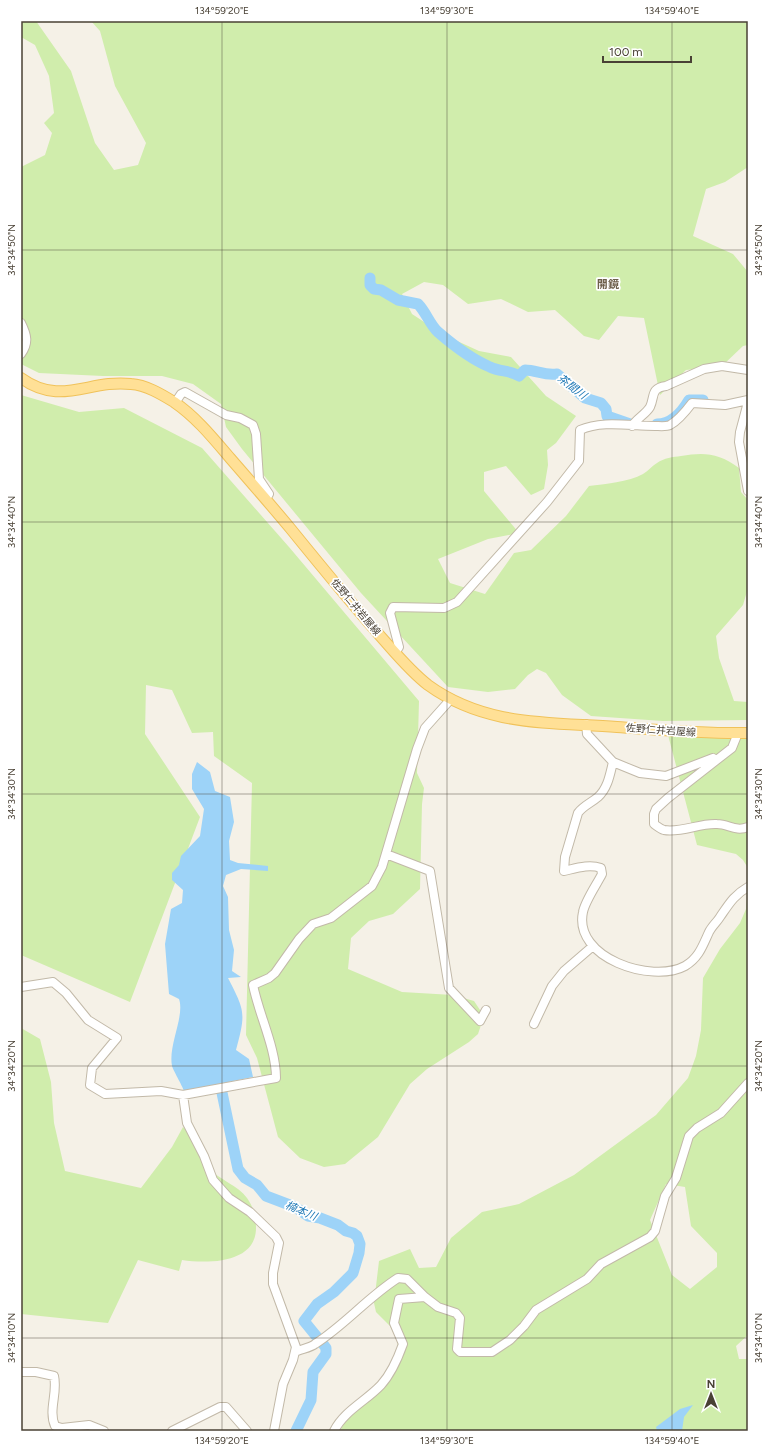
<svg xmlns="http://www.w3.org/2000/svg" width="769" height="1452" font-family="Figtree,'Noto Sans JP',sans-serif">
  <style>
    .green { fill: #d0edac; fill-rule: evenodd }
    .water { fill: #9dd3f8 }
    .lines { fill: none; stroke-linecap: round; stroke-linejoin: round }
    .river { stroke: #9dd3f8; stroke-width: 11 }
    .minor-casing { stroke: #c2b9a8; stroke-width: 10 }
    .major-casing { stroke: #f0c25a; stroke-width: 12 }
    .minor { stroke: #fff; stroke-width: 8 }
    .major { stroke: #ffe096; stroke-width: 10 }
    .ticks { fill: none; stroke: #494135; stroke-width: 1; stroke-opacity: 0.45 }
    .labels { text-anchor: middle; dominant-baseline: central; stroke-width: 3.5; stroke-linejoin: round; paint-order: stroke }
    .street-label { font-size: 10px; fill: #494135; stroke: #fff }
    .neighbourhood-label { font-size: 11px; font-weight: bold; fill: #6d5f4b; stroke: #fff }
    .water-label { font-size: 11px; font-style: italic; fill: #217ab7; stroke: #fff }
    .neatline { fill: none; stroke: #494135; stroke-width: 1.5 }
    .ticks-label { font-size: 10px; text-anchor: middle; fill: #494135 }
  </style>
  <rect width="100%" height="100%" fill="#f5f1e7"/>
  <path class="green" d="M 21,21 L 36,21 L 71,71 L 95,143 L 114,170 L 138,165 L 146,143 L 115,86 L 100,31 L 91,21 L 748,21 L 748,167 L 725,182 L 706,189 L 693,236 L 733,254 L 748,272 L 748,345 L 743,346 L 722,366 L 686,370 L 660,395 L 644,318 L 618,316 L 599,340 L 584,336 L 555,310 L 528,312 L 501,299 L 468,304 L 443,285 L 424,282 L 402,294 L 412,314 L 444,335 L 479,351 L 511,357 L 546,396 L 576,416 L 556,443 L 547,450 L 548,465 L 544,489 L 531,495 L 506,466 L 484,472 L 484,491 L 519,533 L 488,539 L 438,559 L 450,583 L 485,594 L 514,553 L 531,550 L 566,516 L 589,486 C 604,484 629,482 643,474 C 648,471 652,466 657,463 C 664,458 673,457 681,456 C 704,452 719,453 739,468 L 741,492 L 748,500 L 748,588 L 743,605 L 716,636 L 719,658 L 734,701 L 748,702 L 748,720 L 663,721 L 591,716 L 562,695 L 546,673 L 537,669 L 528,675 L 515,689 L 488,692 L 448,687 L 361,593 L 242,449 L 226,427 L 221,404 L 193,384 L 162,376 L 103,376 L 39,373 L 21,364 L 21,167 L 45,155 L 52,133 L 44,123 L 54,113 L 49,76 L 35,45 L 21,37 Z
    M 21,395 L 79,412 L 124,408 L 202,448 L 289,547 L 419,701 L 417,773 L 424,788 L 422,804 L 420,889 L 393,914 L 369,921 L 351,938 L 348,969 L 402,992 L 453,995 L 474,1001 L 480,1010 L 481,1025 L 478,1034 L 469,1042 L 427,1069 L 410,1084 L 378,1137 L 345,1164 L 324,1167 L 300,1158 L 278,1137 L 257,1058 L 246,1035 L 252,783 L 214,756 L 213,732 L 192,733 L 172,690 L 146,685 L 145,734 L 200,817 L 130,1002 L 21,955 Z
    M 668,735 L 748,737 L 748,1335 L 736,1346 L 739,1359 L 748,1359 L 748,1431 L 340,1431 L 354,1404 L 378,1383 L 396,1355 L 398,1342 L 390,1326 L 376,1312 L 374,1303 L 379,1261 L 410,1249 L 419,1268 L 436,1267 L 451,1238 L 482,1212 L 519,1204 L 574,1175 L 656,1115 L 688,1078 L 696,1056 L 701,1030 L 703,978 L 720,949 L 740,923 L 746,909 L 748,888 L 748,868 L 743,860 L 736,854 L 697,845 ZM 666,1184 L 685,1187 L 691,1226 L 717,1253 L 717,1267 L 690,1289 L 672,1275 L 650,1220 Z
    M 21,1028 L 40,1039 L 51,1082 L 54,1123 L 65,1171 L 141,1188 L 172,1147 L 183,1127 C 197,1141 198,1156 209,1168 C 219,1180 238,1185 247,1198 C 253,1206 256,1217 256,1227 C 257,1263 209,1264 182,1260 L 179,1271 L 138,1260 L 108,1323 L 21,1314 Z"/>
  <path class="water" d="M 197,762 L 210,772 L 215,791 L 230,797 L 234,822 L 229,841 L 230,860 L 238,863 L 268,866 L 268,871 L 241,869 L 226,875 L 223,886 L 228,897 L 229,930 L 234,950 L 232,971 L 241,977 L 228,978 C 245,1011 246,1013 236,1050 L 249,1059 L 253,1077 L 184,1091 C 182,1085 173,1070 172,1066 C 168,1045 185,1016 179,999 L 169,994 L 165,944 L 171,909 L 182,903 L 183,890 L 172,880 L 172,873 L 179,865 L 181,856 L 200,836 L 204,809 L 192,789 L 192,774 Z
    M 693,1405 L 684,1417 L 682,1431 L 657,1431 L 656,1427 L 680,1409 Z"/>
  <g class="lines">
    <path class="river" d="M 370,278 L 370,285 L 374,289 L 381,290 L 398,300 L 418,304 C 426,312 430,325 438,332 C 453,345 471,359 490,367 C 500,372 510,370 519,376 L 525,370 C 536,370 545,376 557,374 L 585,398 L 601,403 L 606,409 L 607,416 L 630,424
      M 657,424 C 671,424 682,412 689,400 L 703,400
      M 217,1069 L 238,1169 L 245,1178 L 257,1185 L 266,1196 L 295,1207 L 308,1216 L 320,1218 L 338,1225 L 346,1231 L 353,1233 L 357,1236 L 360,1244 L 359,1253 L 353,1273 L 334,1292 L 317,1304 L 304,1321 L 317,1337
      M 296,1431 L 311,1400 L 313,1372 L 326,1354 L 326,1348 L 323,1344"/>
    <g class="minor-casing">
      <path id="minor" d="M 21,323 C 27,335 29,343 21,354
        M 748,402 L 740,432 L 739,442 L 748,491
        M 175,403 L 181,394 L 185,392 L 226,415 L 240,418 L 253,425 L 256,434 L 259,479 L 269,494 L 266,499
        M 632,426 C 636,419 646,414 650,407 C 655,397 650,388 666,386 L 704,369 L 722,366 L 748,370
        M 395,653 L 399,647 L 390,613 L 393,607 L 444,608 L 457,602 L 547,502 L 579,461 L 580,430 C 602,420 630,426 655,426 C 659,426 666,427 670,425 C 679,420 686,411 692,403 L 725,405 L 748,400
        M 586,724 L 587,734 L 613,762 L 640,773 L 666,776 L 713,758
        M 738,733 L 732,748 L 668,798 L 656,809 L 654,814 L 654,824 C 657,826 660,829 664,830 C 682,833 699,823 717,824 C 729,824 735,832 748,827
        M 613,762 C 610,774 608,788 598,797 C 591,803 583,806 578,813 L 565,857 L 564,871 C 577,868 589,864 601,868 L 602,874 C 597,884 585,901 583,912 C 573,958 652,984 685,966 C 699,958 703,945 709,932 C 712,926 717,922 720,917 C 729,904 734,895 748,887
        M 386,854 L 430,871 L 449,988 L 480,1021 L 486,1010
        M 21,987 L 53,982 L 66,993 L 88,1020 L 117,1038 L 92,1068 L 90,1085 L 105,1094 L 161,1091 L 183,1095 L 276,1078 C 276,1048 259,1015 253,985 L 269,978 L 275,973 L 299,939 L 313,924 L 331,918 L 372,886 L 382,867 L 417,749 L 425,728 L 450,700
        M 534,1024 L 552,986 L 564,971 L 593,946
        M 183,1095 L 187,1123 L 204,1156 L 213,1180 L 229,1198 L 250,1212 L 276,1237 L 279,1243 L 273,1273 L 273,1284 L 296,1347 L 293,1360 L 283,1384 L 274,1431
        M 295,1352 C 301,1349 310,1348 315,1344 C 345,1325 368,1297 398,1278 L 407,1279 L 425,1297 L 438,1307 L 456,1313 L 460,1318 L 457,1349 L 460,1352 L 492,1352 L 510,1340 L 524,1326 L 536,1310 L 587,1279 L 601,1264 L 650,1237 L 655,1231 L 665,1196 L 676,1178 L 689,1136 L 697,1128 L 721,1113 L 748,1083
        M 21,1372 L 36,1372 L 54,1376 C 58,1393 48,1410 55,1426 L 62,1428 L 89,1425 L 104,1431
        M 172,1431 L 220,1407 L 226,1407 L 247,1431
        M 334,1431 C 344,1411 366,1401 381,1385 C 391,1374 398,1358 403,1344 L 394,1323 L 399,1299 L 425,1297"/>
    </g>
    <g class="major-casing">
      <path id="major" d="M 21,378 C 61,407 89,379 131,384 C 146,385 161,394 174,402 C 196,417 213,438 230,458 C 250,481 270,504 290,528 C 320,565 350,602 382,638 C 397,655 411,672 428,685 C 486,727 550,722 617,727 C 661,730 704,734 748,733"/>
    </g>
    <use href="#minor" class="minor"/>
    <use href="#major" class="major"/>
  </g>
  <path class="ticks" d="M 222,21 L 222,1431M 447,21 L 447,1431M 672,21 L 672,1431M 21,250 L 748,250M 21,522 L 748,522M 21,794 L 748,794M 21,1066 L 748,1066M 21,1338 L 748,1338"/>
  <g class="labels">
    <g class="street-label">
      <text transform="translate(356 607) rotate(50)">佐野仁井岩屋線</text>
      <text transform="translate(661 730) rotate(4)">佐野仁井岩屋線</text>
    </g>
    <g class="neighbourhood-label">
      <text x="608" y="284">開鏡</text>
    </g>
    <g class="water-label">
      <text transform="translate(572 387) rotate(37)">茶間川</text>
      <text transform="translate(301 1211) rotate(23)">楠本川</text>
    </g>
  </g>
  <rect width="769" height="1452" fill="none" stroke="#ffffff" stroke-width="44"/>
  <g transform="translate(711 1394)" stroke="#ffffff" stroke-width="3" paint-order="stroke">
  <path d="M0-3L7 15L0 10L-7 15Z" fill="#494135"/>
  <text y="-6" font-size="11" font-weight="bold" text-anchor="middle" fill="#494135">N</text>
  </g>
  <path d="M603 56v6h88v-6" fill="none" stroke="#494135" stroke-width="2"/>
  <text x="609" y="56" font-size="12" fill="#494135" stroke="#ffffff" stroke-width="3" paint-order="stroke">100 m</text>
  <rect x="22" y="22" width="725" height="1408" class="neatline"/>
  <g class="ticks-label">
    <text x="222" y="14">134°59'20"E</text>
    <text x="447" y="14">134°59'30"E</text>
    <text x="672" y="14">134°59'40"E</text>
    <text transform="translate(11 250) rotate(-90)" y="4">34°34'50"N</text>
    <text transform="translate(758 250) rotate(-90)" y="4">34°34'50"N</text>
    <text transform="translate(11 522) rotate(-90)" y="4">34°34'40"N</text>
    <text transform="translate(758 522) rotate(-90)" y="4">34°34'40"N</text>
    <text transform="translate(11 794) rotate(-90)" y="4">34°34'30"N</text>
    <text transform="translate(758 794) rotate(-90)" y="4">34°34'30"N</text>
    <text transform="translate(11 1066) rotate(-90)" y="4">34°34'20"N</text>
    <text transform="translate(758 1066) rotate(-90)" y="4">34°34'20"N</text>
    <text transform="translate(11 1338) rotate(-90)" y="4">34°34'10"N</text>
    <text transform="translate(758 1338) rotate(-90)" y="4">34°34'10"N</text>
    <text x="222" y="1444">134°59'20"E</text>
    <text x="447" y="1444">134°59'30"E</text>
    <text x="672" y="1444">134°59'40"E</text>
  </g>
</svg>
